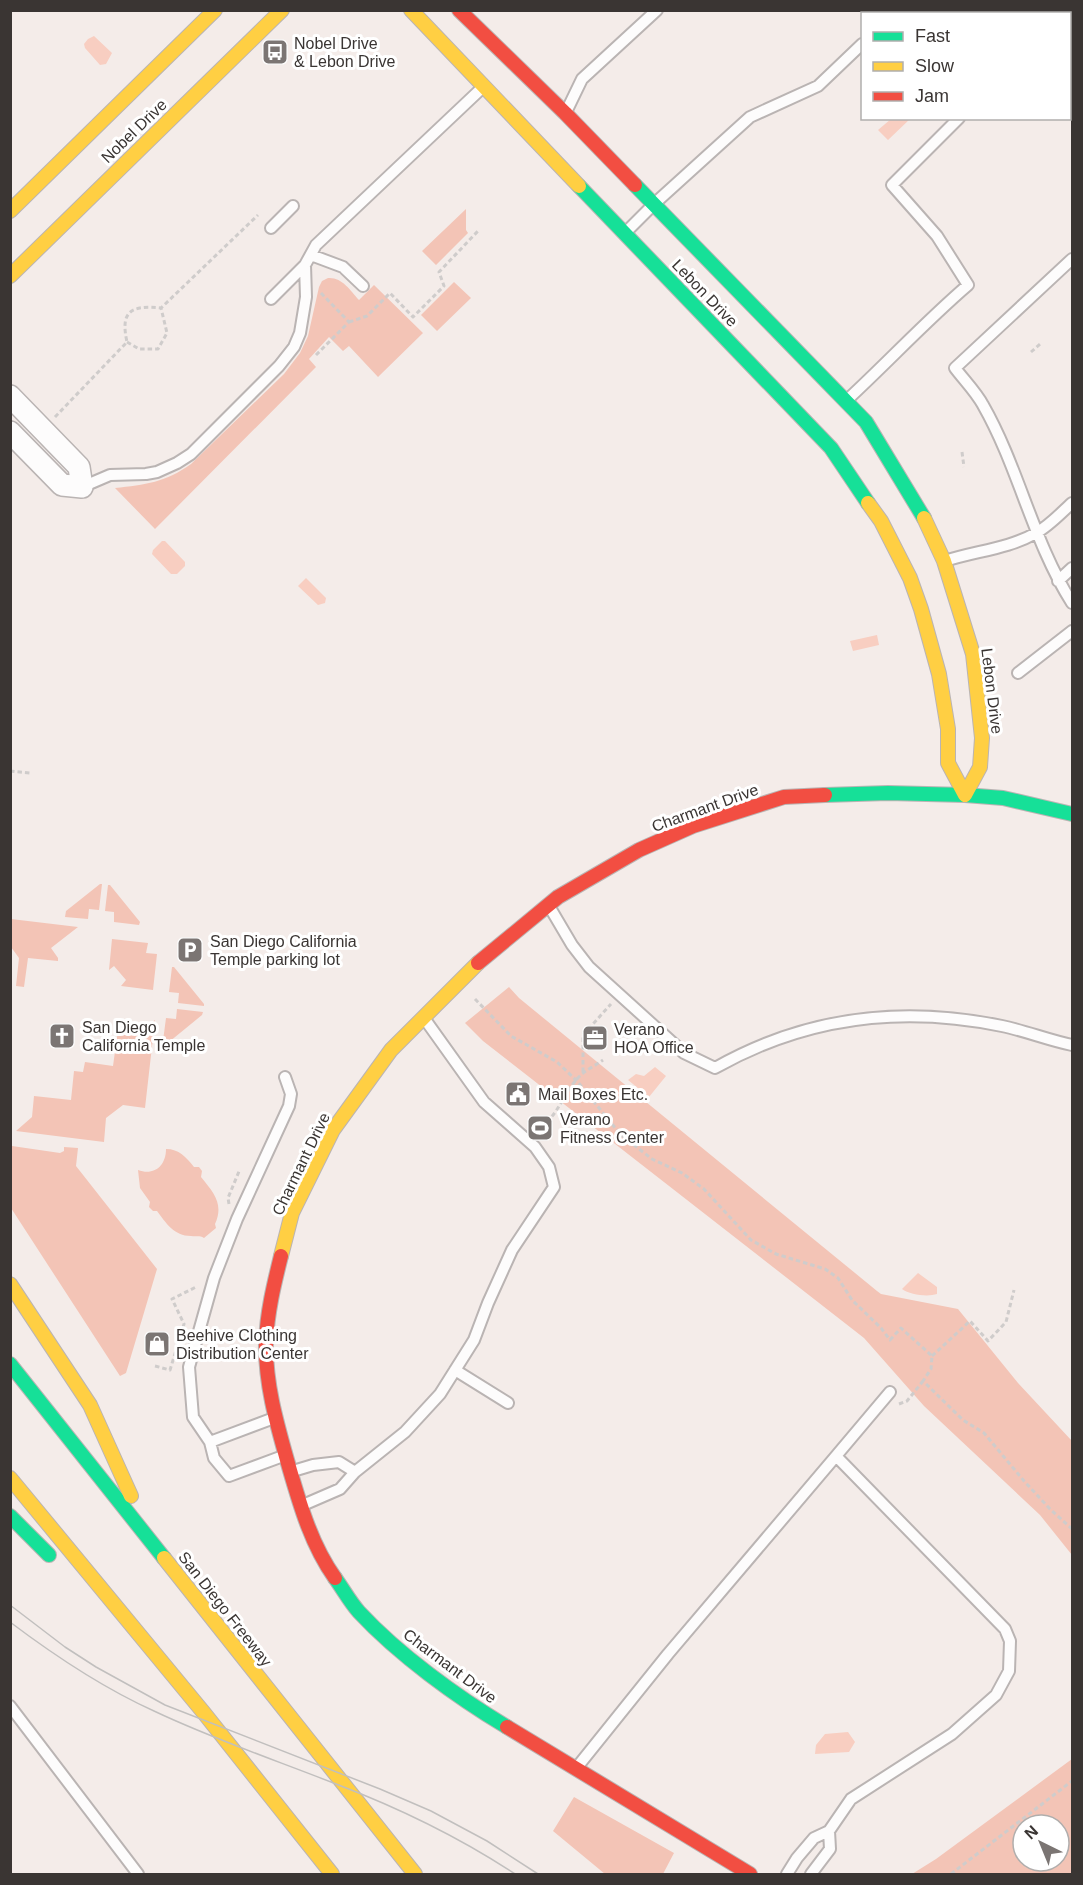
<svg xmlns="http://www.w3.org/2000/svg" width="1083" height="1885" font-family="Arial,sans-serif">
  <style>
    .green { fill: #f3c4b6; fill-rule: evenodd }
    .water { fill: #f8cec1 }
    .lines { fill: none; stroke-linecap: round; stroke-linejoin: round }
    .lane-casing { stroke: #bab4b3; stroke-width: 14 }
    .street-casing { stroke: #bab4b3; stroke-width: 24 }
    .fast-casing { stroke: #bab4b3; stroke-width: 16 }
    .slow-casing { stroke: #bab4b3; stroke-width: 16 }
    .jam-casing { stroke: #bab4b3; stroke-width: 16 }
    .path { stroke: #cfcccb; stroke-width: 3; stroke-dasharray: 4.5 3; stroke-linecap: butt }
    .lane { stroke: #fdfcfc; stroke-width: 10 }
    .street { stroke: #fdfcfc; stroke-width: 21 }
    .fast { stroke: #16e098; stroke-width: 14 }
    .slow { stroke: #ffcf43; stroke-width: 14 }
    .jam { stroke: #f24e42; stroke-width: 14 }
    .tram { stroke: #c1bfbe; stroke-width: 1.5 }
    .labels { text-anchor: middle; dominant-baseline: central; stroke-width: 6; stroke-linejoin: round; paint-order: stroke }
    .poi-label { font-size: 16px; fill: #3a3533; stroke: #fff; text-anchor: start }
    .street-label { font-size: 16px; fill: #3a3533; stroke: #fff }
  </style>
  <rect width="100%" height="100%" fill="#f4ece9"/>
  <path class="green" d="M 466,209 L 466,230 L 468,233 L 436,265 L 422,251 Z
    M 328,278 C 342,277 350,290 359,300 L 374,285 L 423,333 L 378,377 L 349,346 L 343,351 L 329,337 L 309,359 L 316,367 L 155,529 L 115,488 C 145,485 166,482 191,464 L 284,374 L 300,353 L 308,336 L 319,287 L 322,281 Z
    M 454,282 L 471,298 L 437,331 L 421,315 Z
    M 100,884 L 102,884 L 99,910 L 89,909 L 88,919 L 65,917 L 66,911 Z
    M 108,885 L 110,885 L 140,922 L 139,925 L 114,922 L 114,912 L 105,911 Z
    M 11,919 L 78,927 L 51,948 L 58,958 L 58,961 L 28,958 L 24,987 L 16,986 L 19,958 L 11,947 Z
    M 112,939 L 148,943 L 146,953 L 157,954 L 153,990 L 121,986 L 126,980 L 114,966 L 109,970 Z
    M 172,967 L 174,967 L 204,1004 L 204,1006 L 178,1003 L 179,993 L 169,992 Z
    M 509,987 L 519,998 L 877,1291 L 881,1294 L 958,1309 L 1018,1383 L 1072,1441 L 1072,1555 L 1040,1515 L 924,1406 L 864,1338 L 483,1041 L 465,1023 Z
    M 177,1009 L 203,1012 L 202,1015 L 169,1042 L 163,1041 L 166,1018 L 176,1019 Z
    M 155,1020 L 145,1108 L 123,1105 L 106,1118 L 104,1142 L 16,1131 L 32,1117 L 34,1096 L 71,1100 L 74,1071 L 83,1072 L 85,1062 L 113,1066 L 118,1030 L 139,1032 Z
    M 12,1146 L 60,1153 L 64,1151 L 64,1147 L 78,1148 L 76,1166 L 157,1269 L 126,1373 L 120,1376 L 11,1208 Z
    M 166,1149 C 179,1149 186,1157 194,1167 L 199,1167 L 202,1171 L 201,1177 C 214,1193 224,1204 215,1224 L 216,1228 L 204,1238 C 199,1235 197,1237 191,1236 C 174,1236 166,1223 157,1211 L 153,1211 L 149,1207 L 150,1202 L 140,1188 L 138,1170 C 154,1176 166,1166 166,1149 Z
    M 1072,1759 L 1072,1874 L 912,1874 L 936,1859 ZM 1023,1825 L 1059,1825 L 1059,1861 L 1023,1861 Z
    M 574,1797 L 674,1853 L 663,1874 L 605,1874 L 553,1831 Z"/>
  <path class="water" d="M 94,36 L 112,53 L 106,64 L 100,65 L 85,48 L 84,44 L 88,39 Z
    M 891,119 L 910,119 L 888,140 L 878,130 Z
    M 162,541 L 165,541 L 185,562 L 185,566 L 177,574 L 171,574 L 152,554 L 153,550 Z
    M 306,578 L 326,598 L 325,603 L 318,605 L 298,586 Z
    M 877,635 L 879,645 L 853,651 L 850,641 Z
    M 655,1067 L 666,1076 L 649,1097 L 628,1080 L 636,1074 L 644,1076 Z
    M 918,1273 L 937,1287 L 937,1294 C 928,1297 910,1295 902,1289 Z
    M 848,1732 L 855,1742 L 849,1752 L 815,1754 L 816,1745 L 825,1734 Z"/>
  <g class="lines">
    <g class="lane-casing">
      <path id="lane" d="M 950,10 L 953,14
        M 894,14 L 897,10
        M 567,110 L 582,79 L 657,10
        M 271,228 L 293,206
        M 626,232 L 654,204 L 750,117 L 818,86 L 862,44
        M 311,255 L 343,267 L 363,286
        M 1072,259 L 955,368 C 964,380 976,392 983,405 C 1019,468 1033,542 1072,603
        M 271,299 L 305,265
        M 848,399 C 889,361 926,321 968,285 L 937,236 L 892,185 L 959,118
        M 82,487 L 110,475 L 146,474 L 157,472 L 177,463 L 191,454 L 279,366 L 294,347 L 300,333 L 306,297 L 305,265 L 316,245 L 482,88
        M 945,561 C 975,551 1008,549 1036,533 C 1049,526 1061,513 1072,503
        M 1058,581 L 1072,568
        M 1018,673 L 1072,631
        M 549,906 L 572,945 L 589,967 L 684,1053 L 715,1068 C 805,1017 901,1005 1002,1026 C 1026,1031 1048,1040 1072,1045
        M 455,1370 L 508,1403
        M 210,1442 L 274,1418
        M 283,1456 L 229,1476 L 214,1458 L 210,1442 L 193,1417 L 189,1367 L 214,1278 L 237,1219 L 289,1106 L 291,1094 L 285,1077
        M 836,1456 L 890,1392
        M 293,1471 L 313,1465 L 339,1462 L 355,1472 L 340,1489 L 303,1505
        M 355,1472 L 405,1432 L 440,1394 L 474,1340 L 488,1303 L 512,1250 L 554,1187 L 549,1167 L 535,1147 L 484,1102 L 424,1018
        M 10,1706 L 138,1874
        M 578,1766 L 668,1654 L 836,1456 L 1005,1629 L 1010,1641 L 1009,1671 L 996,1695 L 952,1734 L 851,1799 L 829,1831 L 814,1838 L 797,1858 L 787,1874
        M 811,1874 L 830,1849 L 829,1831"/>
    </g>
    <g class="street-casing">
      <path id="street" d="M 10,396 L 79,467 L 82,487 L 62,485 L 10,432"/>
    </g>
    <g class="fast-casing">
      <path id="fast" d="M 635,185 L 866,422 L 924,518
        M 579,186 L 831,448 L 868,503
        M 825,795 L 888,793 L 965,795 L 1003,798 L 1072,814
        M 10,1364 L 164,1558
        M 10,1516 L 49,1555
        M 335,1578 C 343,1589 350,1602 359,1612 C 399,1655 457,1697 507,1727"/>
    </g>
    <g class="slow-casing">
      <path id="slow" d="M 411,10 L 579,186
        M 10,211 L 215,10
        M 10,276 L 282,10
        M 868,503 L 881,521 L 910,578 L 921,609 L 939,674 L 948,729 L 948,763 L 965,795
        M 924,518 L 944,561 L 973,654 L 982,738 L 980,767 L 965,795
        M 281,1256 L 292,1213 L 333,1130 L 391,1050 L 478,963
        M 10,1284 L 90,1405 L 131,1496
        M 10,1478 L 204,1713 L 332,1874
        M 164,1558 L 415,1874"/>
    </g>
    <g class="jam-casing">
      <path id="jam" d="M 459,10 L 565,113 L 635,185
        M 478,963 L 558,897 L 639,850 L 693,826 L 784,797 L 825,795
        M 281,1256 C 274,1284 267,1313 266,1342 C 265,1382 276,1421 287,1460 C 299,1501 310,1543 335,1578
        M 507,1727 L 750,1874"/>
    </g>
    <path class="path" d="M 349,322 L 367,316 L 390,293 L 413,317 L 444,286 L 439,272 L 478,231
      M 127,342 L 139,349 L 158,349 L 167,333 L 161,308
      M 1031,352 L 1040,344
      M 316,355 L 349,322 L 321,293
      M 55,417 L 127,342 C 120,311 131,305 161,308 L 258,215
      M 962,452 L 964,467
      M 10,771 L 30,773
      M 475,999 L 511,1036 L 557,1062 L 577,1081 L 621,1135 L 652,1159 L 682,1173 L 704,1189 L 751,1240 L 776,1254 L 825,1269 L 838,1278 L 852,1300 L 881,1328 L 890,1340 L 901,1328 L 932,1356 L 931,1369 L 923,1381 L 963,1420 L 984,1433 L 1024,1481 L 1050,1509 L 1072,1529
      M 583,1072 L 583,1035 L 611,1004
      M 547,1122 C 561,1108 567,1087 582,1074 C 588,1069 596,1065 603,1060
      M 229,1204 L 228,1198 L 240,1169
      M 932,1356 L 970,1321 L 988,1341 L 1006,1322 L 1014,1290
      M 155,1366 L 170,1370 L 184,1324 L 172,1299 L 196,1287
      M 899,1404 L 907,1401 L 923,1381
      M 951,1874 L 1072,1781"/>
    <use href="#lane" class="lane"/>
    <use href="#street" class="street"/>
    <use href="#fast" class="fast"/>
    <use href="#slow" class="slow"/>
    <use href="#jam" class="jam"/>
    <path class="tram" d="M 10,1605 L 65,1647 L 96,1667 L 165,1705 L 380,1789 L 431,1811 L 487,1841 L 538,1874
      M 10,1622 C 55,1656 103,1688 154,1711 C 213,1739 275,1760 336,1784 C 399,1808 459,1837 515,1874"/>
  </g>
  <defs>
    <g id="bus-square" transform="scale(1.35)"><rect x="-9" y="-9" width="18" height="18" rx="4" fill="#7b7573" stroke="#fff"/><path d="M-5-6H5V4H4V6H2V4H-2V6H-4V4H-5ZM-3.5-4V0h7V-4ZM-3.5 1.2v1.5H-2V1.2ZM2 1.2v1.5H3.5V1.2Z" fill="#fff"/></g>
    <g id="parking-square" transform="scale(1.35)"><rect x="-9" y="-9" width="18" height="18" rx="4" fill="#7b7573" stroke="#fff"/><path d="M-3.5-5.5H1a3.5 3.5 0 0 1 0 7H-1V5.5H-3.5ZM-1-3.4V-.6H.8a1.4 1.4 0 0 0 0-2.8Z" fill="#fff"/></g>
    <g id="church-square" transform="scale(1.35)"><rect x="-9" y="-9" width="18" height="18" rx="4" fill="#7b7573" stroke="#fff"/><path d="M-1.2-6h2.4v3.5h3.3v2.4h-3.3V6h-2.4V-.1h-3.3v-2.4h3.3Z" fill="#fff"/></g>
    <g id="office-square" transform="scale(1.35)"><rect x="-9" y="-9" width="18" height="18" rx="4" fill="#7b7573" stroke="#fff"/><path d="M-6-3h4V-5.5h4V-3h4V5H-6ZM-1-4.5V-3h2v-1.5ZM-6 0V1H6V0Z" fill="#fff"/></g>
    <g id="civic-square" transform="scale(1.35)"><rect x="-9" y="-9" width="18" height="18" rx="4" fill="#7b7573" stroke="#fff"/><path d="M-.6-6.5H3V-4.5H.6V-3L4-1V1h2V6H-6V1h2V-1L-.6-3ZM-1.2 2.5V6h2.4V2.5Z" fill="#fff"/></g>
    <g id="stadium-square" transform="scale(1.35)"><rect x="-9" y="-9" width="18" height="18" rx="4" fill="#7b7573" stroke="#fff"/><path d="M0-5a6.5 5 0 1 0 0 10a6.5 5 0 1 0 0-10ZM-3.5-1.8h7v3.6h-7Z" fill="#fff"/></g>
    <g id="shop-square" transform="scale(1.35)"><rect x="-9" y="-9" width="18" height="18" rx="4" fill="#7b7573" stroke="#fff"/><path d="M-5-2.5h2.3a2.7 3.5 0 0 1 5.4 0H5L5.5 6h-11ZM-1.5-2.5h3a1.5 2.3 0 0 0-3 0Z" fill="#fff"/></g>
  </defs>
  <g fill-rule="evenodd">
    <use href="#bus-square" x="275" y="52"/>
    <use href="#parking-square" x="190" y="950"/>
    <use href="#church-square" x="62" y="1036"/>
    <use href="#office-square" x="595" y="1038"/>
    <use href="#civic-square" x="518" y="1094"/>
    <use href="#stadium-square" x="540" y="1128"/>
    <use href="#shop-square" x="157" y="1344"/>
  </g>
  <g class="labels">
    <g class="poi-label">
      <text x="294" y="43">Nobel Drive<tspan x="294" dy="18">&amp; Lebon Drive</tspan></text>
      <text x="210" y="941">San Diego California<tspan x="210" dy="18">Temple parking lot</tspan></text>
      <text x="82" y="1027">San Diego<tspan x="82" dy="18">California Temple</tspan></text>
      <text x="614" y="1029">Verano<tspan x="614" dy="18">HOA Office</tspan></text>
      <text x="538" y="1094">Mail Boxes Etc.</text>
      <text x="560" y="1119">Verano<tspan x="560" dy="18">Fitness Center</tspan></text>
      <text x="176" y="1335">Beehive Clothing<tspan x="176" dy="18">Distribution Center</tspan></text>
    </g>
    <g class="street-label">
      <text transform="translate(134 131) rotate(-44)">Nobel Drive</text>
      <text transform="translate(705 293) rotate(46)">Lebon Drive</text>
      <text transform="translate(992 691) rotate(83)">Lebon Drive</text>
      <text transform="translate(705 808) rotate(-20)">Charmant Drive</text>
      <text transform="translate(301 1164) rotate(-64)">Charmant Drive</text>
      <text transform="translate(225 1609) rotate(52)">San Diego Freeway</text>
      <text transform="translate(450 1666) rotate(37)">Charmant Drive</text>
    </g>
  </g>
  <rect width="1083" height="1885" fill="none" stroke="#3a3533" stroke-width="24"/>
  <rect x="861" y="12" width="210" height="108" fill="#ffffff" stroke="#b0aead" stroke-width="1.5"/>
  <rect x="873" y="32" width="30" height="9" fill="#16e098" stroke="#b0aead" stroke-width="1.5"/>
  <text x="915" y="42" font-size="18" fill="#3a3533">Fast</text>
  <rect x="873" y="62" width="30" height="9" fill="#ffcf43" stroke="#b0aead" stroke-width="1.5"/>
  <text x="915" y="72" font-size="18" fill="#3a3533">Slow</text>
  <rect x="873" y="92" width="30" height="9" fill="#f24e42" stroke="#b0aead" stroke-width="1.5"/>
  <text x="915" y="102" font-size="18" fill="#3a3533">Jam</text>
  <g transform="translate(1041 1843) rotate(317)"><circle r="28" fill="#ffffff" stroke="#b0aead" stroke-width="1.5"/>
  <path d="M0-4.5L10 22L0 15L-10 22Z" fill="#7b7573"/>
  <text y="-9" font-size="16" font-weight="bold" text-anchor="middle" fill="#3a3533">N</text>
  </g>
</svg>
